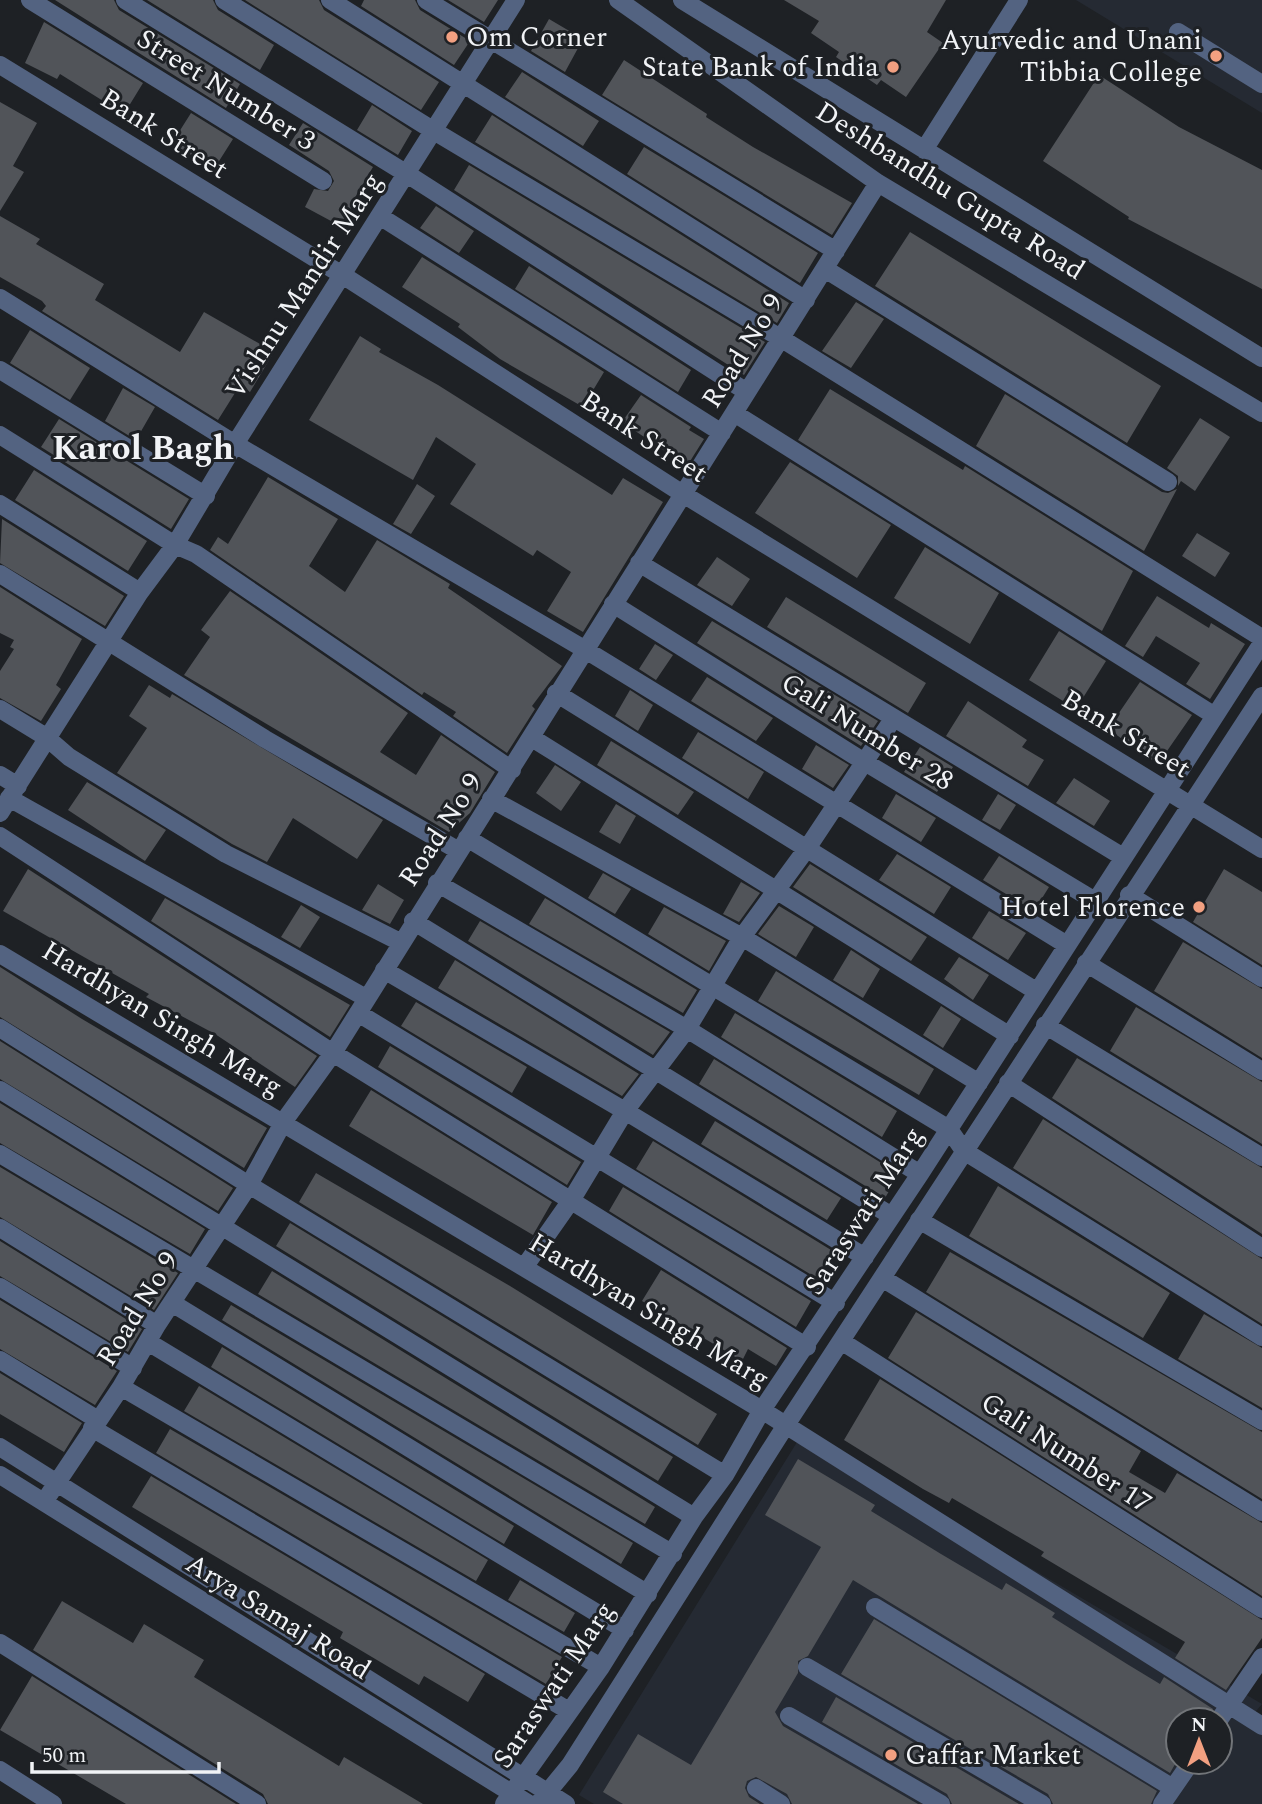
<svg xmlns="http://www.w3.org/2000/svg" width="1262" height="1804" font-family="Spectral,serif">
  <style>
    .built { fill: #252a33; fill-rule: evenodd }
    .building { fill: #515459 }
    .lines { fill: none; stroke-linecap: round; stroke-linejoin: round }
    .minor { stroke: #536381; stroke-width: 18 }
    .poi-dot { fill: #f2a081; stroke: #1e2125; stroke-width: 2.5 }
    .labels { text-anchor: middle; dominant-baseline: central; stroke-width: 6; stroke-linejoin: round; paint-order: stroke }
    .poi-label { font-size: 28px; fill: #f1f3f6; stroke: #1e2125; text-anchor: end }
    .street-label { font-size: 28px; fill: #f1f3f6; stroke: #1e2125 }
    .district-label { font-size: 35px; font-weight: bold; fill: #f1f3f6; stroke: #1e2125 }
  </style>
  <rect width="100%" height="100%" fill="#1e2125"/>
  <path class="built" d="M 1076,0 L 1262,0 L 1262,113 Z
    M 802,1434 L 1262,1704 L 1251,1717 L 1262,1724 L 1262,1804 L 594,1804 L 579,1795 ZM 1178,1720 L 1220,1720 L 1220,1762 L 1178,1762 Z"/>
  <path class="building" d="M 55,0 L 114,0 L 119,10 L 240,84 L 226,108 Z
    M 147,0 L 213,0 L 218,10 L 274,45 L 260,70 Z
    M 245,0 L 319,0 L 324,10 L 439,82 L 421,110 Z
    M 364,0 L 415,0 L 420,10 L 470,41 L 454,65 L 361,6 Z
    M 448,0 L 498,0 L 484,22 Z
    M 784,0 L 946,0 L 927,32 L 943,43 L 906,97 L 881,80 L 877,85 L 836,57 L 839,52 L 811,33 L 819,21 Z
    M 549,19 L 583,39 L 565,72 L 531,51 Z
    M 44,22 L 143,83 L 124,114 L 60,74 L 57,79 L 25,63 Z
    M 624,60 L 707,114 L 706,117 L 753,147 L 852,203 L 832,235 L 602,95 Z
    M 522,72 L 599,121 L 583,146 L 505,97 Z
    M 1099,75 L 1179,127 L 1262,170 L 1262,289 L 1128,219 L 1129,217 L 1043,161 Z
    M 0,102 L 37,123 L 13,166 L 24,172 L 0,211 Z
    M 372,105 L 412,131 L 398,155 L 357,130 Z
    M 191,113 L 233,139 L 214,169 L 172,143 Z
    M 492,115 L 789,303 L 777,323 L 475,142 Z
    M 303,123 L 373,167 L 350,206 L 355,208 L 344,228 L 305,207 L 314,189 L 328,191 L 334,181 L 329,171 L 289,145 Z
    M 644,147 L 818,253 L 800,283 L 627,174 Z
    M 469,165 L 765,342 L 744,375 L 454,190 Z
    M 436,206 L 474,231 L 459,253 L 420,228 Z
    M 0,216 L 40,239 L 36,244 L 104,284 L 95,300 L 180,352 L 204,312 L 274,352 L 250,392 L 240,385 L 218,420 L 42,311 L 46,306 L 42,301 L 0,277 Z
    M 910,232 L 1161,386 L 1127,443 L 875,286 Z
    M 422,257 L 604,372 L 583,407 L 500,359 L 458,327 L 460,324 L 402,287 Z
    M 529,266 L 691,370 L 678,392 L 515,289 Z
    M 856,302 L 884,319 L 851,368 L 822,351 Z
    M 30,330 L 90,368 L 70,400 L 10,363 Z
    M 360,336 L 381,349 L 379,352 L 438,385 L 612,495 L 623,478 L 663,502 L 583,632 L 547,611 L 571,572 L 537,550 L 533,556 L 450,504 L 476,464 L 436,437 L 413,480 L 309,420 Z
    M 123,388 L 155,407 L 136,440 L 105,421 Z
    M 830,389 L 963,470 L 965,466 L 1133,571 L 1102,631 L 798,440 Z
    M 1005,394 L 1162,492 L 1168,493 L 1177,489 L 1144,551 L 976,446 Z
    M 641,395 L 691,427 L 689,430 L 704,439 L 687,466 L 622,422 Z
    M 1200,418 L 1230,437 L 1195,491 L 1181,481 L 1178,486 L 1178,476 L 1167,468 Z
    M 59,419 L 189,499 L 171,529 L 41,447 Z
    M 790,462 L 891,525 L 857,578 L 755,513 Z
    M 34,470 L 147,541 L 128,571 L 15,500 Z
    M 268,477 L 338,519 L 309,566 L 345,592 L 377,540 L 450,584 L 448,588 L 562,666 L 532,706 L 535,709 L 507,753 L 453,716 L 456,712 L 424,692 L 422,695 L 210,550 L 218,537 L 228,544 Z
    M 417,484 L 435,496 L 411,534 L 393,524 Z
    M 2,519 L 124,596 L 105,626 L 0,563 Z
    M 1197,533 L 1230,553 L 1215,577 L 1182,556 Z
    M 925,547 L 999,593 L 970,644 L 894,598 Z
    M 717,557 L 750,579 L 732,606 L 697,585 Z
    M 0,587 L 82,639 L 56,685 L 61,689 L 41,721 L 0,698 L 0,671 L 14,649 L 10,647 L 14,640 L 0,633 Z
    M 230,591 L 408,713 L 380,752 L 416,775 L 441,735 L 495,772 L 470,813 L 449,832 L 184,675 L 210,637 L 201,630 Z
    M 1157,596 L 1209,628 L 1211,623 L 1245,644 L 1210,699 L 1186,684 L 1200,663 L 1156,636 L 1143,657 L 1125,646 Z
    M 786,597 L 926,683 L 908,713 L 767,627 Z
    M 712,621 L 878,721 L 861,746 L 697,643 Z
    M 1059,631 L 1106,661 L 1076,709 L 1029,680 Z
    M 655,644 L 673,655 L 656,680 L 639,669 Z
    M 707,677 L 773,718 L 756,741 L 691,701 Z
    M 1140,682 L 1192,715 L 1158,764 L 1108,729 Z
    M 149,685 L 170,698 L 172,694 L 383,820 L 357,859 L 293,818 L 267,862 L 232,844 L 117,773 L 147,728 L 129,716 Z
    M 630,690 L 653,705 L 638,731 L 615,716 Z
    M 968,701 L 1027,740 L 1022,747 L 1044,760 L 1028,786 L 946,736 Z
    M 698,732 L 764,772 L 748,799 L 682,758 Z
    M 611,741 L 694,792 L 678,815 L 597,765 Z
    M 816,745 L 849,765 L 833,788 L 802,769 Z
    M 920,747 L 953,767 L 937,792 L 904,772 Z
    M 555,765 L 581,782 L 561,811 L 536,793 Z
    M 1074,778 L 1110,801 L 1094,826 L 1056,803 Z
    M 87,782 L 166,830 L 145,861 L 68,810 Z
    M 896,794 L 936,818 L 921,842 L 882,818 Z
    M 998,794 L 1016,805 L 1000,830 L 982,820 Z
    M 616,804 L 636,816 L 620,844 L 599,832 Z
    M 897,854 L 951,887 L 934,914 L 879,880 Z
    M 999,856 L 1049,887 L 1034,911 L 983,880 Z
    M 810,864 L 927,937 L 911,961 L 793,887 Z
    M 28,869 L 317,1056 L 295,1087 L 215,1034 L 146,997 L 149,994 L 3,911 Z
    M 1224,869 L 1262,892 L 1262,965 L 1193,922 Z
    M 603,873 L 631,889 L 615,914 L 588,898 Z
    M 741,882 L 760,893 L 739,922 L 723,914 Z
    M 378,884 L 404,900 L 390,924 L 362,910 Z
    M 165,898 L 350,1005 L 330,1037 L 151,921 Z
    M 545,898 L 697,990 L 683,1013 L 529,924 Z
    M 301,905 L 320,917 L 300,948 L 281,937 Z
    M 779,906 L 814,927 L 796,957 L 758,934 Z
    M 664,907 L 726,941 L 709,971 L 648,934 Z
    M 989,911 L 1026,933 L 1008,960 L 972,938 Z
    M 480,921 L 670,1032 L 653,1055 L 468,941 Z
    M 1183,942 L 1262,989 L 1262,1058 L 1154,991 Z
    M 851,950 L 880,969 L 863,998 L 833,980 Z
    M 959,957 L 989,975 L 973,1000 L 944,979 Z
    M 455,960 L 639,1074 L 622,1096 L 438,988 Z
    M 0,967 L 82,1019 L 267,1128 L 244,1168 L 0,1017 Z
    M 776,971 L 934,1069 L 919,1095 L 758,1001 Z
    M 416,1002 L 527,1067 L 512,1093 L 401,1026 Z
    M 941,1006 L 961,1019 L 943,1048 L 923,1035 Z
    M 1136,1007 L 1262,1082 L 1262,1144 L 1110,1051 Z
    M 735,1013 L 897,1111 L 882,1137 L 721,1037 Z
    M 0,1041 L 233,1188 L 218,1211 L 0,1079 Z
    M 390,1046 L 581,1162 L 567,1185 L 378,1067 Z
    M 1077,1058 L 1262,1168 L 1262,1234 L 1052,1098 Z
    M 714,1059 L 899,1174 L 885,1198 L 699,1084 Z
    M 371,1090 L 552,1202 L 533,1235 L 349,1126 Z
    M 0,1103 L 205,1229 L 190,1254 L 0,1143 Z
    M 1043,1119 L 1262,1259 L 1262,1324 L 1013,1168 Z
    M 715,1121 L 841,1198 L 827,1220 L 701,1144 Z
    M 653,1141 L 836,1253 L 820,1280 L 636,1169 Z
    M 0,1167 L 178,1273 L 154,1310 L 0,1217 Z
    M 316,1173 L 510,1286 L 717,1414 L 698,1445 L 299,1202 Z
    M 998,1186 L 1170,1293 L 1143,1338 L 969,1236 Z
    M 623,1187 L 811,1301 L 796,1327 L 609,1211 Z
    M 290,1223 L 673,1457 L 658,1481 L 276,1246 Z
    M 0,1241 L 142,1329 L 128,1352 L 0,1276 Z
    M 950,1252 L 1262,1432 L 1262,1499 L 926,1292 Z
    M 661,1270 L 787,1348 L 776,1366 L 748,1349 L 742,1361 L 642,1301 Z
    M 272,1271 L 655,1507 L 645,1524 L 258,1294 Z
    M 0,1300 L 117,1371 L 95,1405 L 0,1349 Z
    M 231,1305 L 633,1543 L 621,1564 L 222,1320 Z
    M 916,1312 L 1141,1451 L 1129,1472 L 1165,1493 L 1177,1473 L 1262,1523 L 1262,1596 L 888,1358 Z
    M 1204,1314 L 1262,1348 L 1262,1408 L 1178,1359 Z
    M 222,1347 L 514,1526 L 504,1544 L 211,1367 Z
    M 0,1373 L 82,1423 L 64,1452 L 0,1414 Z
    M 880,1379 L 1262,1620 L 1262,1638 L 1226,1690 L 1175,1658 L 1185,1642 L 1041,1556 L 1044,1552 L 952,1498 L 949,1503 L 923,1489 L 844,1440 Z
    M 199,1386 L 488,1560 L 476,1581 L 184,1411 Z
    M 170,1429 L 562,1657 L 546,1684 L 156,1453 Z
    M 798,1459 L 875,1505 L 871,1511 L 941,1554 L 1002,1590 L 1006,1583 L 1055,1613 L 1052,1617 L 1127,1664 L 1160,1684 L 1164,1677 L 1213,1709 L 1208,1720 L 1178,1720 L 1178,1759 L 1170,1773 L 853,1580 L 808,1656 L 798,1661 L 798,1673 L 775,1712 L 783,1726 L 918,1804 L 792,1804 L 787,1794 L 756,1777 L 747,1781 L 745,1788 L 749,1797 L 760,1804 L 623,1804 L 603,1792 L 638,1734 L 691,1765 L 821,1547 L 765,1515 Z
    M 151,1476 L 485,1674 L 468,1702 L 424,1676 L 419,1685 L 340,1638 L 343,1632 L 132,1507 Z
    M 520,1580 L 575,1613 L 564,1632 L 508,1600 Z
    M 62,1601 L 133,1643 L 144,1624 L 204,1660 L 194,1677 L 339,1766 L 344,1757 L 423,1804 L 268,1804 L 263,1794 L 33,1650 Z
    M 874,1619 L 1157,1791 L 1151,1804 L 1053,1804 L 1048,1794 L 841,1674 Z
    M 32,1676 L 236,1804 L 126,1804 L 0,1730 Z
    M 836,1697 L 1019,1804 L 952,1804 L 947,1794 L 822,1722 Z"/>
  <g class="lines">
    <path class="minor" d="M 30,0 L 323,181
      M 125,0 L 407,174 L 747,392
      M 224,0 L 434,131 L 782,339 L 1262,638
      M 330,0 L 806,300
      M 426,0 L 836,251
      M 618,0 L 878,183 L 1262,413
      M 682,0 L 1262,358
      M 1178,32 L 1262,84
      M 0,65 L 344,276 L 683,494 L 1262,849
      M 924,150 L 1019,0
      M 381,217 L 722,433
      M 825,269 L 1168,482
      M 0,298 L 235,444 L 584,649 L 1067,945
      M 0,370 L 206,496
      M 734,413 L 1215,716
      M 0,435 L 175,545 L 196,554 L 512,770
      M 0,504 L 140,592
      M 639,563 L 1123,857
      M 0,574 L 265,739 L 459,851
      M 613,604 L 863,761 L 1095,901
      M 556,693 L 1036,991
      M 0,709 L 46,737 L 69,757 L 226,854 L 400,942
      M 532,738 L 1010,1036
      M 0,775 L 18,786
      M 9,798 L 366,998
      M 491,799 L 742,937 L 979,1083
      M 0,813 L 140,592 L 175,545 L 235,444 L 516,0
      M 0,836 L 333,1053 L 807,1347
      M 467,838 L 949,1129 L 964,1151 L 1262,1337
      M 437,883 L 687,1029 L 920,1174
      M 1129,895 L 1262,978
      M 413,921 L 890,1215
      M 0,954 L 762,1410 L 1262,1726
      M 1086,963 L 1262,1071
      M 384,970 L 625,1111 L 865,1257
      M 358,1013 L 836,1303
      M 1045,1025 L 1262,1157
      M 0,1028 L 249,1185 L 725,1475
      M 1008,1083 L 1262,1248
      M 0,1090 L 694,1517
      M 0,1154 L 673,1554
      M 919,1220 L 1262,1421
      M 0,1228 L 157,1325
      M 525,1266 L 572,1199 L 625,1111 L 687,1029 L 742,937 L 808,847 L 893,719
      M 882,1278 L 1262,1512
      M 0,1287 L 133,1368
      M 172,1303 L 648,1594
      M 841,1341 L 1262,1609
      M 148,1342 L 625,1630
      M 0,1360 L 98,1420
      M 121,1387 L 601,1667
      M 92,1428 L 569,1711
      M 0,1447 L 566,1804
      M 0,1475 L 529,1804
      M 44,1502 L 121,1387 L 157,1325 L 249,1185 L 284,1121 L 333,1053 L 878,183
      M 875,1607 L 1173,1788
      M 0,1643 L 257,1804
      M 807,1667 L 1042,1804
      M 789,1716 L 941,1804
      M 1219,1720 L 1262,1657
      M 0,1770 L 53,1804
      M 756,1788 L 781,1804
      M 504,1804 L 601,1667 L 694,1517 L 725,1475 L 762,1410 L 920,1174 L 1262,643
      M 538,1804 L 570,1765 L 786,1425 L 1262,696
      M 1162,1804 L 1191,1762"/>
  </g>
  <g class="poi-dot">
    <circle cx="452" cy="37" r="7"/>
    <circle cx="1216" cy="56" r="7"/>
    <circle cx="893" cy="67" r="7"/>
    <circle cx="1199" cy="907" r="7"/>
    <circle cx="891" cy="1755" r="7"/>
  </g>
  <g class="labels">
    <g class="poi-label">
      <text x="466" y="37" text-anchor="start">Om Corner</text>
      <text x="1202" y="40">Ayurvedic and Unani<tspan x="1202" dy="32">Tibbia College</tspan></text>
      <text x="879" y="67">State Bank of India</text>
      <text x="1185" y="907">Hotel Florence</text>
      <text x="905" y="1755" text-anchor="start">Gaffar Market</text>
    </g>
    <g class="street-label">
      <text transform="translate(226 90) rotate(32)">Street Number 3</text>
      <text transform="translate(164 134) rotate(32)">Bank Street</text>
      <text transform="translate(950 191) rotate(32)">Deshbandhu Gupta Road</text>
      <text transform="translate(304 286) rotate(-57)">Vishnu Mandir Marg</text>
      <text transform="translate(743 351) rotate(-58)">Road No 9</text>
      <text transform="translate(644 437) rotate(33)">Bank Street</text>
      <text transform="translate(867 732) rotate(32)">Gali Number 28</text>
      <text transform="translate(1126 734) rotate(31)">Bank Street</text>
      <text transform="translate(441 830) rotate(-57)">Road No 9</text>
      <text transform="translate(162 1019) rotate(31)">Hardhyan Singh Marg</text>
      <text transform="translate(864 1211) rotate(-57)">Saraswati Marg</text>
      <text transform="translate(138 1309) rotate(-58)">Road No 9</text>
      <text transform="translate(649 1311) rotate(31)">Hardhyan Singh Marg</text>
      <text transform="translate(1066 1453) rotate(33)">Gali Number 17</text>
      <text transform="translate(278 1617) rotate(32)">Arya Samaj Road</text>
      <text transform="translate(554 1685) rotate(-56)">Saraswati Marg</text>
    </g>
    <g class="district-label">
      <text x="143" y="448">Karol Bagh</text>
    </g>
  </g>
  <g transform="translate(1199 1741)"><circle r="33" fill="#1e2125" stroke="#727579" stroke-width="2"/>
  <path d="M0-5L12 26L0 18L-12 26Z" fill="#f2a081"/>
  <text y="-10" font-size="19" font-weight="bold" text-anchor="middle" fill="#f1f3f6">N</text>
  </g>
  <path d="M32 1762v10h187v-10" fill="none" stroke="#f1f3f6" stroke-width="3.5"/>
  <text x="42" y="1762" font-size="21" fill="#f1f3f6" stroke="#1e2125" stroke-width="5" paint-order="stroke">50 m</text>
</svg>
